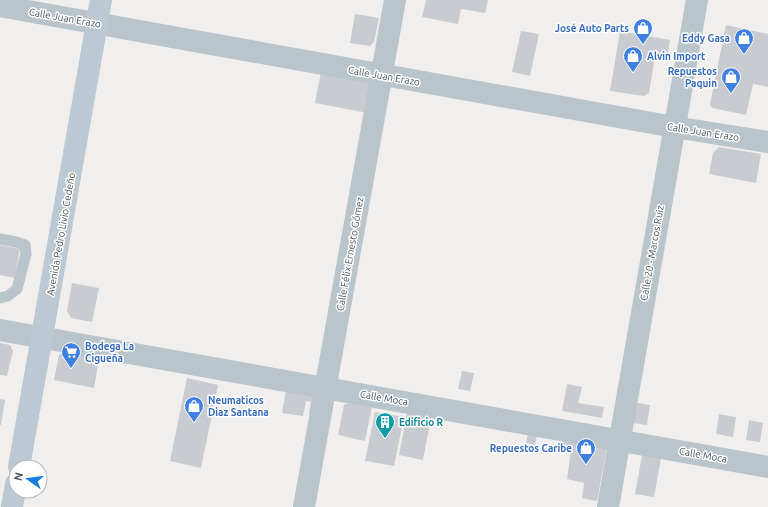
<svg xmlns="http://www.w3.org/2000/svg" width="768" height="507" font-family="Ubuntu,sans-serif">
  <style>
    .building { fill: #c8ccd1 }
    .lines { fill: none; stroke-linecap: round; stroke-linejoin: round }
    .lane { stroke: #bac4cb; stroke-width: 11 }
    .street { stroke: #bac4cb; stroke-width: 22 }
    .secondary { stroke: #bcc8d2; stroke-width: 22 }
    .labels { text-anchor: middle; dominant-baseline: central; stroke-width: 3; stroke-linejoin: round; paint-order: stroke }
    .street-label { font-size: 10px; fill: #46535c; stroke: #fff }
    .shop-label { font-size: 10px; font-weight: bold; fill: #366cbe; stroke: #fff; text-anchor: end }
    .culture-label { font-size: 10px; font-weight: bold; fill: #0d838f; stroke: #fff; text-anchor: start }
  </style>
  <rect width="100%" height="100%" fill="#f1eeee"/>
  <path class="building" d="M 426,0 L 488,0 L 485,13 L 461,9 L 458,24 L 422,17 Z
    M 355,14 L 379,18 L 374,42 L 370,46 L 350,43 Z
    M 726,25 L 768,34 L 768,87 L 753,84 L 746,115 L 712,108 L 710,104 Z
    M 521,31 L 539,34 L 530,76 L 512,72 Z
    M 620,31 L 670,40 L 667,59 L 655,56 L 649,93 L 644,96 L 610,91 Z
    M 321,72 L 368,81 L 372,88 L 368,113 L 315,103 Z
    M 719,147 L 761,154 L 756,183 L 709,174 L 713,153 Z
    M 0,245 L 20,249 L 15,278 L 0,275 Z
    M 72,283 L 99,288 L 92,322 L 71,318 L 67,311 Z
    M 0,343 L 10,345 L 13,351 L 7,376 L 0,375 Z
    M 63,352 L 99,359 L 94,388 L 54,380 L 59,355 Z
    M 462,371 L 474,373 L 470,391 L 458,389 Z
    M 187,378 L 218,385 L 201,468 L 170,461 Z
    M 567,384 L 582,387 L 578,403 L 604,407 L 602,418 L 562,411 Z
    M 286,391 L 316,396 L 316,414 L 309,413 L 311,402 L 306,401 L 303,416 L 282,413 Z
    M 0,399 L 5,400 L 1,425 L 0,425 Z
    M 633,402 L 650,405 L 647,425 L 633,423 Z
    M 350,403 L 372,407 L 365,441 L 338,435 L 344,405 Z
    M 408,408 L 432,413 L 423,460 L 399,455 Z
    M 375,412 L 404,417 L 394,466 L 365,461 Z
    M 719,414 L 736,417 L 733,437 L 716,434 Z
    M 749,420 L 763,423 L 760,442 L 746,440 Z
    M 530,425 L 539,426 L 535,445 L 526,443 Z
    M 565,432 L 608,443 L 597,501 L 582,498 L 584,483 L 567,479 L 571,451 L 562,449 Z
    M 643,450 L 662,453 L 654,497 L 635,494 Z"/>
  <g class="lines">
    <path class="lane" d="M 0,239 L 16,242 L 25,245 L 26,254 L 17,289 L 8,296 L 0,298"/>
    <path class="street" d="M 0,6 L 674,127 L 768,142
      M 0,330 L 768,467
      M 304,507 L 395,0
      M 608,507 L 697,0"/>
    <path class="secondary" d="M 19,467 L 101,0
      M 12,507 L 16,484"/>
  </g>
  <defs>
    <g id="shop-pin" transform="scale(1)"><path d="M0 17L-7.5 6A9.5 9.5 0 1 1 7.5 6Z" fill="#3f7fe0" stroke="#fff"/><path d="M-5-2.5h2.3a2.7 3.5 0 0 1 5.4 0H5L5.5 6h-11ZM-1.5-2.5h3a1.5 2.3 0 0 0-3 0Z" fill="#fff"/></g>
    <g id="supermarket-pin" transform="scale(1)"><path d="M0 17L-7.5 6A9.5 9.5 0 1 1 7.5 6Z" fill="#3f7fe0" stroke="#fff"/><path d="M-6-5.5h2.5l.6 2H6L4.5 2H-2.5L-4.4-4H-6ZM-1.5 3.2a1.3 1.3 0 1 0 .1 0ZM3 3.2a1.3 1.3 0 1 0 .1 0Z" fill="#fff"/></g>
    <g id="building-pin" transform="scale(1)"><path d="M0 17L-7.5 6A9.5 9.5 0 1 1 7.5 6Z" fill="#0f9aa8" stroke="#fff"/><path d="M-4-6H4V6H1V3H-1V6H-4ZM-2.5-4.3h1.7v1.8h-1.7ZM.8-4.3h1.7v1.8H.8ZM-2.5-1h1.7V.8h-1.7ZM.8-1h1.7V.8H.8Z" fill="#fff"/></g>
  </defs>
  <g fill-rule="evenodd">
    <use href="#shop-pin" x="643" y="28"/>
    <use href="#shop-pin" x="744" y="38"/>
    <use href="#shop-pin" x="633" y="56"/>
    <use href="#shop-pin" x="731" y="77"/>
    <use href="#supermarket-pin" x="71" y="352"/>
    <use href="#shop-pin" x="194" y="406"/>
    <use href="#building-pin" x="385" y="422"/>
    <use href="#shop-pin" x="586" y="448"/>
  </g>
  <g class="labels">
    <g class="street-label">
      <text transform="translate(65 18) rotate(10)">Calle Juan Erazo</text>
      <text transform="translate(384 76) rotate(10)">Calle Juan Erazo</text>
      <text transform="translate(703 132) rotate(9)">Calle Juan Erazo</text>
      <text transform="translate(61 234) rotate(-80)">Avenida Pedro Livio Cedeño</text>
      <text transform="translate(652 253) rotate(-80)">Calle 20 - Marcos Ruiz</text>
      <text transform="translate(350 254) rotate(-80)">Calle Félix Ernesto Gómez</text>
      <text transform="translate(384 398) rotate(10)">Calle Moca</text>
      <text transform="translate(703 455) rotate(10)">Calle Moca</text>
    </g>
    <g class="shop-label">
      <text x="629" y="28">José Auto Parts</text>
      <text x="730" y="38">Eddy Gasa</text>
      <text x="647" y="56" text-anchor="start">Alvin Import</text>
      <text x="717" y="71">Repuestos<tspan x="717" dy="12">Paquin</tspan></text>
      <text x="85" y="346" text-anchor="start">Bodega La<tspan x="85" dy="12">Cigueña</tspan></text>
      <text x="208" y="400" text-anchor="start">Neumaticos<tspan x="208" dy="12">Diaz Santana</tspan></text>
      <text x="572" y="448">Repuestos Caribe</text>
    </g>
    <g class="culture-label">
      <text x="399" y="422">Edificio R</text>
    </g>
  </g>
  <g transform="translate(28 479) rotate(284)"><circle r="19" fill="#ffffff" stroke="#b5babe"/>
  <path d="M0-3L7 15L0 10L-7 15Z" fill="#197ee0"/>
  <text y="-6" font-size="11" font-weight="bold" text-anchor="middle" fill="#46535c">N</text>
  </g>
</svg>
